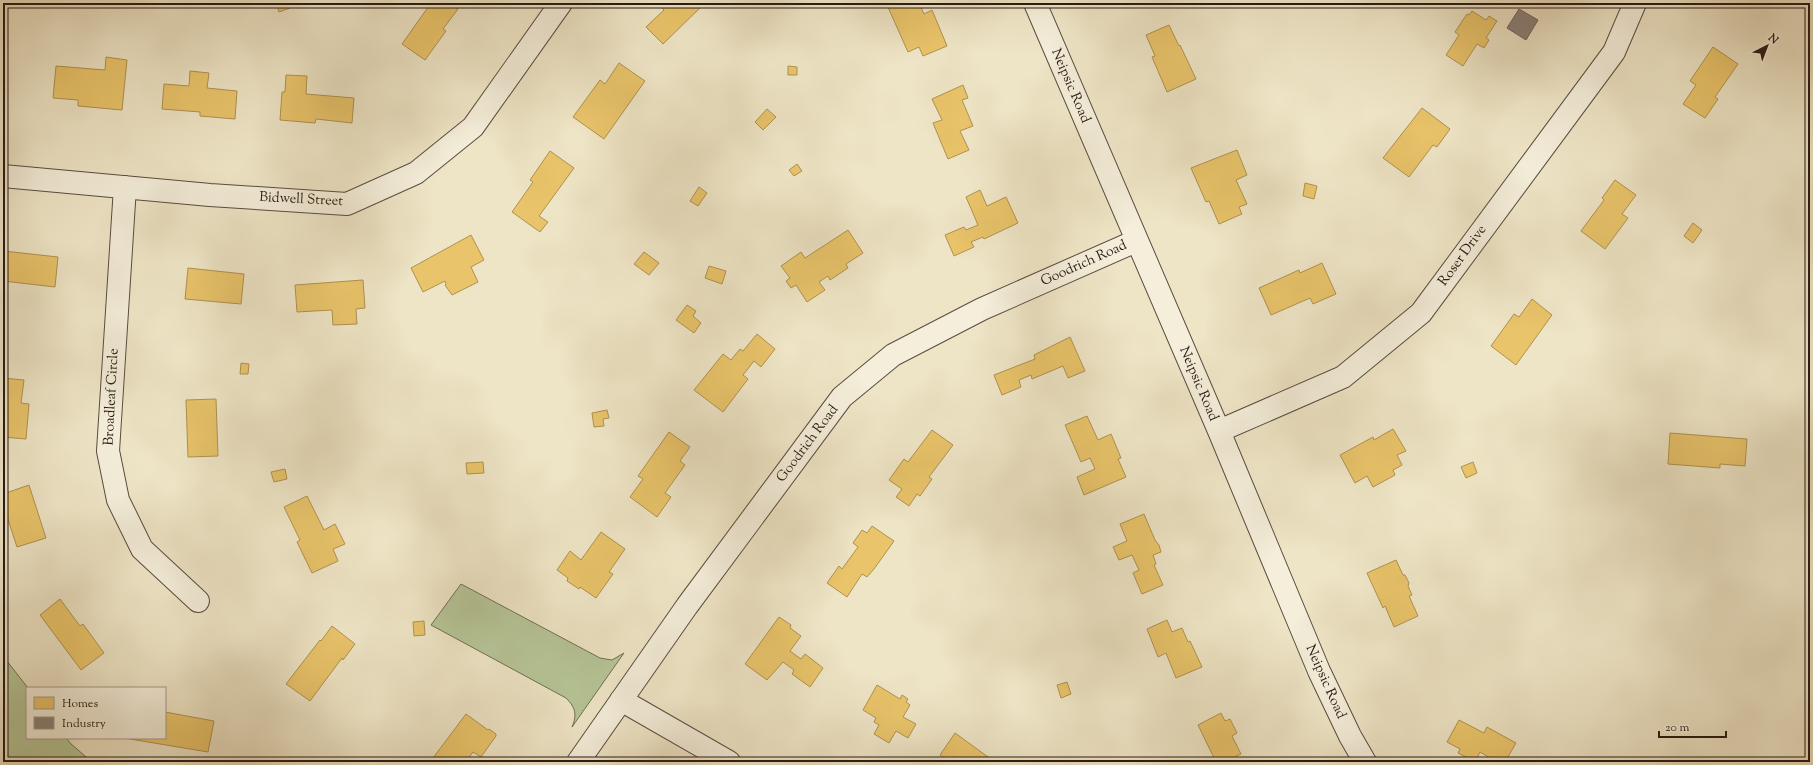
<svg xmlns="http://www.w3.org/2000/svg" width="1813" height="765" font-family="'Sorts Mill Goudy',serif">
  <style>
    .green { fill: #b6c597; stroke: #6f6f55 }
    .homes { fill: #e9c46a; stroke: #af9150 }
    .industry { fill: #8a817c; stroke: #6d625c }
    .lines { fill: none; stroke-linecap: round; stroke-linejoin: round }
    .minor-casing { stroke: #5a4c40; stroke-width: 24 }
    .minor { stroke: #f4eeda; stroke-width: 22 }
    .labels { text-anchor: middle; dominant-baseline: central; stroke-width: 4; stroke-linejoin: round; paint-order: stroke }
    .street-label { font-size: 14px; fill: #281913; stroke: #f4eeda }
  </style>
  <rect width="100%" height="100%" fill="#eee5c6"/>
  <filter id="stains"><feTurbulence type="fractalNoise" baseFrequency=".005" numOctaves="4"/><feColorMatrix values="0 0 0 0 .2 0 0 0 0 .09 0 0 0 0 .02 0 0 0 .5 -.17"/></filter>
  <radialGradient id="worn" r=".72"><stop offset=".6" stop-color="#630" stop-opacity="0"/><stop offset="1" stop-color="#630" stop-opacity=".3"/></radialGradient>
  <path class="green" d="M 461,584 L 600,658 L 612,660 L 624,653 L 572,727 C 577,715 576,708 566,698 L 431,625 Z
    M 3,656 L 28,688 L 27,738 L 66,738 L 71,744 L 92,762 L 3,762 Z"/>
  <path class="homes" d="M 276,3 L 289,3 L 290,8 L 279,12 Z
    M 431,3 L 460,3 L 456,8 L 458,9 L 443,29 L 446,31 L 425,60 L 402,44 Z
    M 665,3 L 705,3 L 663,44 L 646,27 L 664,10 L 661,7 Z
    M 892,3 L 919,3 L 924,14 L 932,10 L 947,46 L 923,56 L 919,47 L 908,52 L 887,5 Z
    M 1472,11 L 1486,20 L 1489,16 L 1497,21 L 1486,38 L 1489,40 L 1484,48 L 1477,44 L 1463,66 L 1446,55 L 1459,35 L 1455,32 L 1467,14 L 1469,15 Z
    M 1169,25 L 1179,46 L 1180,45 L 1196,79 L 1167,92 L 1152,57 L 1155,56 L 1146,35 Z
    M 1713,47 L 1738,64 L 1715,97 L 1718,99 L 1705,118 L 1683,104 L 1696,85 L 1690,81 Z
    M 106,57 L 127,60 L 122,110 L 78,106 L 78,100 L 53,98 L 56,66 L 105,70 Z
    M 619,63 L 645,81 L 604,139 L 573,117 L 600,80 L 605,84 Z
    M 788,66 L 797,67 L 797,75 L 788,75 Z
    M 190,71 L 209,73 L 207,88 L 237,91 L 235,119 L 200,116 L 200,112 L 162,109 L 164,84 L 189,86 Z
    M 286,75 L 307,76 L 306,94 L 354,98 L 352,123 L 316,119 L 315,123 L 280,120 L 282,92 L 285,92 Z
    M 963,85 L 968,98 L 962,100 L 973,126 L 960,131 L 969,150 L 948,159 L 933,123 L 942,120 L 932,99 Z
    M 1422,108 L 1450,129 L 1437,147 L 1433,145 L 1409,177 L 1383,158 Z
    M 767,109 L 776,117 L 763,130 L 755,122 Z
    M 1237,150 L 1247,175 L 1236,180 L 1247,204 L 1239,207 L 1242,214 L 1219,224 L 1209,201 L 1206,202 L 1191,168 Z
    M 550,151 L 574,168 L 539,216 L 548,222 L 540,232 L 512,212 L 533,182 L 530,180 Z
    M 797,164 L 802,171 L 794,176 L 789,170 Z
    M 1615,180 L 1636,195 L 1622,214 L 1628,218 L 1605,249 L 1581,231 L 1604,200 L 1602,198 Z
    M 1305,183 L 1317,186 L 1314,199 L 1303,196 Z
    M 699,187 L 707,193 L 698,206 L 690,201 Z
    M 980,190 L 987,206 L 1006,197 L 1018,223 L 984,239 L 983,237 L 971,242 L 974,247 L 954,256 L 945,235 L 964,227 L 966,230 L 978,225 L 966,197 Z
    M 1693,223 L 1702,230 L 1693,243 L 1684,236 Z
    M 848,230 L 863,253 L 846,264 L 848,268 L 830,280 L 828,276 L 819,282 L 825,290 L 807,302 L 796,285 L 791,288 L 786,281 L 790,278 L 781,266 L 801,252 L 805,258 Z
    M 471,235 L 484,260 L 471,267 L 478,282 L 452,295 L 445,285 L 446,284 L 445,281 L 423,292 L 411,268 Z
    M 4,251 L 58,257 L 55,287 L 3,281 Z
    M 644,252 L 659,263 L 649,275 L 634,264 Z
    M 1322,263 L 1336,294 L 1313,304 L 1310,298 L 1271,315 L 1259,288 L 1299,270 L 1300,273 Z
    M 709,266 L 726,271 L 722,284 L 705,278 Z
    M 188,268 L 244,274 L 241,304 L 185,299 Z
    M 363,280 L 365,308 L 356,309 L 357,324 L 333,325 L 332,310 L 297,312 L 295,285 Z
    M 1532,299 L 1552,315 L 1516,365 L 1491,346 L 1514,314 L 1519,317 Z
    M 687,305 L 696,311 L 693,316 L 701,323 L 694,333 L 676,320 Z
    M 757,334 L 775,349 L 761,367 L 754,361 L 743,375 L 748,379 L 723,412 L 694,390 L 723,354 L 731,360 L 740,349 L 743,351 Z
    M 1070,337 L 1085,371 L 1068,378 L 1063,366 L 1032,379 L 1031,375 L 1019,380 L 1021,387 L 1002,395 L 994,375 L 1035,359 L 1034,355 Z
    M 241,363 L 249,364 L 248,374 L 240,374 Z
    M 3,378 L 24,380 L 21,403 L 29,404 L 26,439 L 3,437 Z
    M 216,399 L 218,456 L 188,457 L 186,400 Z
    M 607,410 L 609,418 L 603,419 L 604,426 L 594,427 L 592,413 Z
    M 1087,416 L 1098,440 L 1111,434 L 1121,458 L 1118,459 L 1126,477 L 1084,495 L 1077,477 L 1095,469 L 1090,458 L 1081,462 L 1065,425 Z
    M 1393,429 L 1406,451 L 1397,455 L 1402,465 L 1393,470 L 1395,475 L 1373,487 L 1367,476 L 1355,483 L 1340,455 L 1373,437 L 1374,440 Z
    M 932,430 L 953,445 L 929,477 L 932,479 L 920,496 L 917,494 L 909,506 L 896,497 L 902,489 L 889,480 L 904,459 L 908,462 Z
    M 669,432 L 690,447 L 680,461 L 685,465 L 665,493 L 671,497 L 657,517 L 630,497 L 643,479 L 638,476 Z
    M 1670,433 L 1747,439 L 1745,466 L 1720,464 L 1720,468 L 1668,464 Z
    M 483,462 L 484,473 L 467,474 L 466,463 Z
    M 1473,462 L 1477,473 L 1466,478 L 1461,467 Z
    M 285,469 L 287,479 L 274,482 L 271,472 Z
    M 29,485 L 46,538 L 17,547 L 3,504 L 3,494 Z
    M 307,496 L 324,530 L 335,524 L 345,544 L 333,549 L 338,561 L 312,573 L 297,542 L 300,540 L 284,507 Z
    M 1144,514 L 1155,540 L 1159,545 L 1161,552 L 1153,555 L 1156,564 L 1154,565 L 1163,585 L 1142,594 L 1133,573 L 1139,570 L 1132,555 L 1119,560 L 1113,547 L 1127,541 L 1120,524 Z
    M 872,526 L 894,541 L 874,569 L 867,577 L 862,574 L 847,597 L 827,583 L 839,566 L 842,569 L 858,547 L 853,543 L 862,530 L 867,533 Z
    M 601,532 L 625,549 L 609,572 L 613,574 L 596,598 L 580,587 L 579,589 L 567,581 L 568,578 L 557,570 L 570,551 L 581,560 Z
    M 1396,560 L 1403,575 L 1405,575 L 1409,583 L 1408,586 L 1412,595 L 1409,596 L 1418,616 L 1394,627 L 1385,606 L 1383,608 L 1367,573 Z
    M 3,578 L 8,586 L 3,589 Z
    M 60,599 L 80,626 L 83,624 L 104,653 L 81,670 L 40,615 Z
    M 779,617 L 791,625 L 790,628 L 801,636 L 790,651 L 801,659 L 805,654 L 823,668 L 810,687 L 792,674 L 794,670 L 783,662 L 767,680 L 745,664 Z
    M 1167,620 L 1172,632 L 1182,628 L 1188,642 L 1190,641 L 1202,667 L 1176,678 L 1166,653 L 1158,657 L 1147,629 Z
    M 424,621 L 425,635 L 414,636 L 413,622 Z
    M 332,626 L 355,644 L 343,660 L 342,658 L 310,701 L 286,684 L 320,640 L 321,641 Z
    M 1067,682 L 1071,694 L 1061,698 L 1057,685 Z
    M 877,685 L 900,699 L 902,695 L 908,699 L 906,702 L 910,705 L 903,717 L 916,724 L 908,738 L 896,731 L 889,743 L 874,734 L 879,725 L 874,722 L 876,718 L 863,710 Z
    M 165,712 L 214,721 L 208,752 L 130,739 L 165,738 Z
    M 1221,713 L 1225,721 L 1230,719 L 1237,733 L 1232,736 L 1241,754 L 1236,756 L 1239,762 L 1216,762 L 1198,725 Z
    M 466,714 L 488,730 L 489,729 L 496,734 L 496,736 L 481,757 L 473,752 L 466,762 L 430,762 Z
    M 1459,720 L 1484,733 L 1487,727 L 1516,743 L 1505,762 L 1497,762 L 1480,752 L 1475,762 L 1458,753 L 1460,749 L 1447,742 Z
    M 955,733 L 995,762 L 950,762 L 940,755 Z"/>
  <path class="industry" d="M 1519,9 L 1538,20 L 1526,40 L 1507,28 Z"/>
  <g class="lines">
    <g class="minor-casing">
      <path id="minor" d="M 1035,3 L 1219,431 L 1319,671 L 1350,736 L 1365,762
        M 3,176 L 210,195 L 347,204 L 416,173 L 473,127 L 561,3
        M 125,187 L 108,451 L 118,500 L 142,549 L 198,601
        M 1219,431 L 1343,377 L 1421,313 L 1614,52 L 1635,3
        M 621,700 L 729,762
        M 578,762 L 687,606 L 842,397 L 893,355 L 982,309 L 1136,241"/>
    </g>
    <use href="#minor" class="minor"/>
  </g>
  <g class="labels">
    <g class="street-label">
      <text transform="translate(1070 86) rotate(67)">Neipsic Road</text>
      <text transform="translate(301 200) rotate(3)">Bidwell Street</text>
      <text transform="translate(1463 256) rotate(-54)">Roser Drive</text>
      <text transform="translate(1084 264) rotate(-24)">Goodrich Road</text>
      <text transform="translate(1198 384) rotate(67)">Neipsic Road</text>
      <text transform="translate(112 397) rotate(-87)">Broadleaf Circle</text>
      <text transform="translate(808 444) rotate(-53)">Goodrich Road</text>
      <text transform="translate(1325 682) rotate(66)">Neipsic Road</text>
    </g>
  </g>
  <rect width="1813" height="765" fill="none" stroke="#eee5c6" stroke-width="16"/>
  <rect x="4" y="4" width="1805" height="757" fill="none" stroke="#281913" stroke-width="2"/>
  <rect x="8" y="8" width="1797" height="749" fill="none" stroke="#281913"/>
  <rect x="26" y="687" width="140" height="52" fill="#f4eeda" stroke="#a2998a"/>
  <rect x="34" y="697" width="20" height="12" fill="#e9c46a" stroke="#a2998a"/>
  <text x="62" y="707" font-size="12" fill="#281913">Homes</text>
  <rect x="34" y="717" width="20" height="12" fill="#8a817c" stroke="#a2998a"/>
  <text x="62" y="727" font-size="12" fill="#281913">Industry</text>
  <g transform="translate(1767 46) rotate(42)" stroke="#f4eeda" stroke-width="3" paint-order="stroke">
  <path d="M0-3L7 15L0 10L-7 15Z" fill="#281913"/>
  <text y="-6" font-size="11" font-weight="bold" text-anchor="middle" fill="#281913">N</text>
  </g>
  <path d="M1659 731v6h67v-6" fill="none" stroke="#281913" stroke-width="2"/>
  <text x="1665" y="731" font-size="12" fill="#281913" stroke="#f4eeda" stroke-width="3" paint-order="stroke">20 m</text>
  <rect width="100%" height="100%" filter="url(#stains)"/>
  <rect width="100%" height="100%" fill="url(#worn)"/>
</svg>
